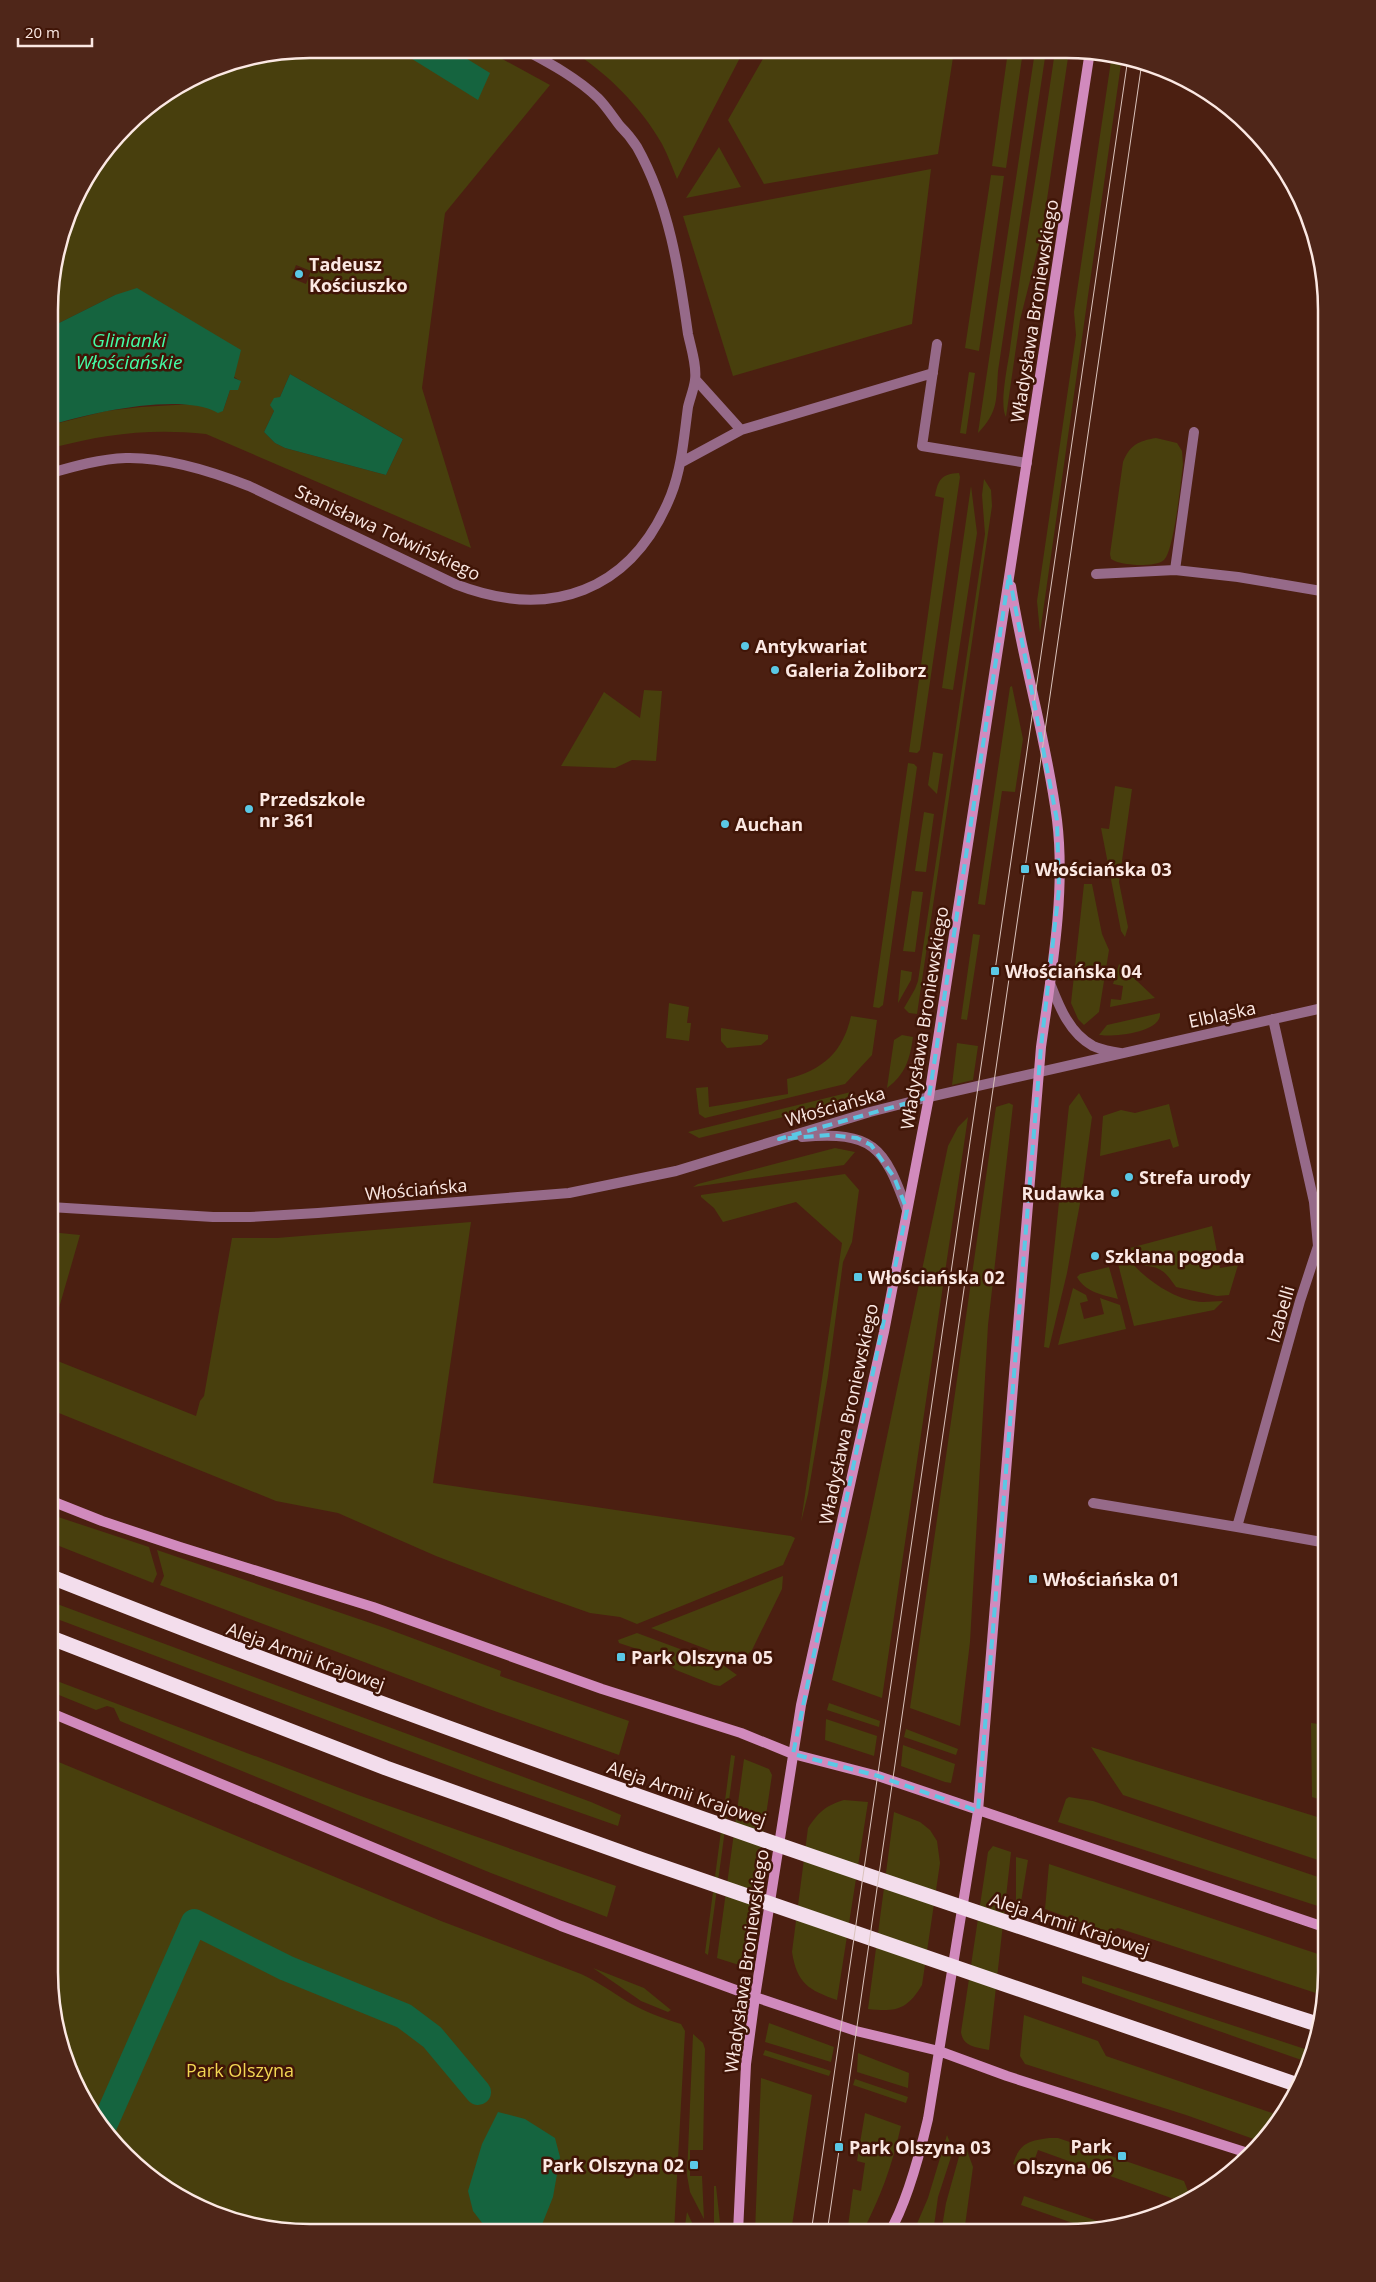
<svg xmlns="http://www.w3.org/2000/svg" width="1376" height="2282" font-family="'Open Sans',sans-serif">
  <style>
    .green { fill: #483f0d; fill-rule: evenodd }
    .water { fill: #15643f }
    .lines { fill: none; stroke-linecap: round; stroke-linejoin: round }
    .canal { stroke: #15643f; stroke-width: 26 }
    .street { stroke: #966a89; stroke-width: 10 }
    .secondary { stroke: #d18abd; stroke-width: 10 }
    .highway { stroke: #f3ddec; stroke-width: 15 }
    .tram { stroke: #dbc3bc; stroke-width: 1 }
    .marked { fill: none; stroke: #5ac8e5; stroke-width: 4; stroke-dasharray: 10 6; stroke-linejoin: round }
    .poi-dot { fill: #5ac8e5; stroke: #401507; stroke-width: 2 }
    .labels { text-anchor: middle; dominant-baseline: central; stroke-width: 5; stroke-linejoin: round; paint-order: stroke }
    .poi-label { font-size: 18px; font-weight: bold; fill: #fbe8e3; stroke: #401507; text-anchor: start }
    .street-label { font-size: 18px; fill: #fbe8e3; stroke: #401507 }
    .park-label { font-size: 18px; fill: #f2d753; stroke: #401507 }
    .water-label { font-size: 19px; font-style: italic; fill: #43fca6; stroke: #401507 }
    .rim { fill: none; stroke: #fbe8e3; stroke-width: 2.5 }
  </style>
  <rect width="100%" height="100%" fill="#4b1f11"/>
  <path class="green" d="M 310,49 L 484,49 L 550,85 L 445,213 L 422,388 L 471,548 L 206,434 C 150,428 105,434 51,448 L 51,425 L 106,411 L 141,407 L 192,404 L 223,411 L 230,390 L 240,381 L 115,295 L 51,327 L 51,276 L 76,194 L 137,114 L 210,69 ZM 296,265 L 311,271 L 306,284 L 291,278 ZM 290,374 L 403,439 L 386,475 L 285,448 L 275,443 L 264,432 L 274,411 L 271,405 L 280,397 Z
    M 568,49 L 744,50 L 677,179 C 672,167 668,155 662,144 C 642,108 604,69 568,49 Z
    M 768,50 L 954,51 L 938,154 L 764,184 L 728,120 Z
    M 1008,51 L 1023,51 L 1006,168 L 992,166 Z
    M 1035,51 L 1046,51 L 998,371 C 996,399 999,411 978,433 Z
    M 1055,51 L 1069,51 L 1042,233 L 1020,320 L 1006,417 C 999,405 1008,364 1010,349 C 1023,249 1041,150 1055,51 Z
    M 1112,54 L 1122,57 L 1040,633 L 1037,601 L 1076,335 L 1074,312 Z
    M 719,147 L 741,187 L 686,198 Z
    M 931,169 L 912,324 L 733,376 L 683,216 Z
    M 991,175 L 1004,176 L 979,351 L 965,348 Z
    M 969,372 L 975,373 L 966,434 L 960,433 Z
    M 1156,438 L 1177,443 L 1182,451 L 1183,464 C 1181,481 1174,551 1164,560 C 1158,565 1145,565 1137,565 C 1127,564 1120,564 1111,559 L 1110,554 L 1123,462 C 1130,445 1138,441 1156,438 Z
    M 959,473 L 960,477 L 920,750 L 917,753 L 909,752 L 944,498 L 935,496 C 938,480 941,474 959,473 Z
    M 984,479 L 991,490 L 992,506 L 917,1014 L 909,1013 L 904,1008 L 915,989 L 918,981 L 985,534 L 982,495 Z
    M 971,486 L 977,533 L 953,690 L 942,688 Z
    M 1012,686 L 1023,739 L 1015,792 L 1002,791 L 985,905 L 978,904 L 1010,687 Z
    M 644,690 L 662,691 L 656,761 L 632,760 L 615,768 L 561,766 L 604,692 L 640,718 Z
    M 933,752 L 943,754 L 937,794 L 928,785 Z
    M 908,763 L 914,764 L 917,767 L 883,1005 L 879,1008 L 873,1007 Z
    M 1115,786 L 1132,789 L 1119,882 L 1128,927 L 1125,937 L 1121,931 L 1101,828 L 1109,829 Z
    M 924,812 L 934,814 L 926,872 L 915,871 Z
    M 1084,884 L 1092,884 L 1102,934 L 1109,950 L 1099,1012 L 1084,1025 L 1078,1019 L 1071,1003 Z
    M 912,891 L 923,892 L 915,952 L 903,951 Z
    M 973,934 L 980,935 L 967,1020 L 961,1019 Z
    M 1119,964 L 1155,998 L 1110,1007 L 1111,999 L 1121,1000 L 1123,986 L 1113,984 Z
    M 901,970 L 912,972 L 911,980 L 898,1003 Z
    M 669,1003 L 689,1007 L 687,1023 L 691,1023 L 689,1041 L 666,1038 Z
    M 1160,1013 C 1162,1033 1113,1037 1099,1035 L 1107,1025 Z
    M 851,1016 L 877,1020 L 872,1055 L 845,1084 L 705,1118 L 699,1114 L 696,1088 L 708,1087 L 709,1107 L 788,1094 L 787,1079 C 823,1070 843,1052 851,1016 Z
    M 721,1028 L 768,1035 L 768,1039 L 761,1045 L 727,1048 L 721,1041 Z
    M 902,1035 L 913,1037 C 910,1059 905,1075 887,1088 L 894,1040 Z
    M 957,1043 L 978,1046 L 973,1080 L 952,1085 Z
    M 851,1092 L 859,1098 L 699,1138 L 688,1132 Z
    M 1079,1093 L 1092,1117 L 1081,1198 L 1067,1273 L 1049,1348 L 1044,1347 L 1068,1115 L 1069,1106 Z
    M 1009,1103 L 1013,1105 L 988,1325 L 970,1642 L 960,1726 L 910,1708 L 996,1107 Z
    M 1169,1104 L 1179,1146 L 1173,1148 L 1170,1139 L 1100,1156 L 1103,1116 L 1121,1110 L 1135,1113 Z
    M 968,1117 L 882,1698 L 832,1680 L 867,1532 L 948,1146 L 958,1127 Z
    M 835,1148 L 855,1152 L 844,1165 L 693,1187 L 698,1184 Z
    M 845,1174 L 859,1190 L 852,1242 L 843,1262 L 828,1376 L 808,1494 L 801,1522 L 842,1243 L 796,1202 L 723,1222 L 714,1208 L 701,1197 L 701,1195 Z
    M 471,1222 L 433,1483 L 791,1536 L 795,1538 L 783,1565 L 637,1624 L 620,1617 L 590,1613 L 525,1590 L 436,1556 L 338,1513 L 276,1501 L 49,1409 L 50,1358 L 196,1416 L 200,1401 L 204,1396 L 232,1238 L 277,1238 Z
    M 1212,1226 L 1220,1268 L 1238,1265 L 1229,1295 L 1217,1296 L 1176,1287 C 1167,1274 1161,1266 1145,1266 L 1130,1248 Z
    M 50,1232 L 80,1235 L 50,1339 Z
    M 1121,1250 C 1138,1274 1172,1301 1203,1302 C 1210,1302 1216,1301 1223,1301 L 1214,1310 L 1134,1326 L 1115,1252 Z
    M 1109,1267 L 1118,1299 C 1103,1295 1085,1292 1077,1277 L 1080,1274 Z
    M 1073,1288 L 1086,1295 L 1088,1301 L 1080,1303 L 1084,1319 L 1104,1314 L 1100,1298 L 1120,1305 L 1126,1329 L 1058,1345 Z
    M 49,1514 L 149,1547 L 157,1574 L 153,1583 L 49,1542 Z
    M 157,1550 L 385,1628 L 501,1671 L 500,1676 L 629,1721 L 619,1755 L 486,1708 L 160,1585 L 164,1576 Z
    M 783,1576 L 782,1589 L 752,1650 L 744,1658 L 738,1661 L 731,1661 L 709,1650 L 651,1628 Z
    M 1327,1596 L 1327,1643 L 1321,1641 Z
    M 49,1601 L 591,1802 L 621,1815 L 618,1826 L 479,1777 L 49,1616 Z
    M 637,1633 L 723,1665 L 737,1675 L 720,1686 L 714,1685 L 676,1670 L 658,1656 L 619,1643 L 618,1640 Z
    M 49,1678 L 358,1795 L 616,1886 L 607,1917 L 491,1873 L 120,1721 L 114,1708 L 107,1706 L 96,1710 L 49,1691 Z
    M 829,1703 L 880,1721 L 879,1727 L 827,1710 Z
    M 826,1719 L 877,1736 L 874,1756 L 825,1740 Z
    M 1311,1723 L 1327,1725 L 1327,1802 L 1312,1797 Z
    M 906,1729 L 958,1749 L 956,1755 L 904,1737 Z
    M 903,1745 L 955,1764 L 951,1783 L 945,1782 L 901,1766 Z
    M 1091,1747 L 1327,1820 L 1327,1863 L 1123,1795 Z
    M 731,1755 L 735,1756 L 708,1955 L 705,1953 Z
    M 49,1758 L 441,1921 L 581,1974 C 598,1982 612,1992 628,2002 C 645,2012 662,2018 681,2024 L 685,2031 L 674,2232 L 276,2231 L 210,2213 L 151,2179 L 103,2131 L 69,2072 L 49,1972 Z
    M 744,1759 L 769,1769 L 772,1775 L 744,1962 L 739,1965 L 717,1958 Z
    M 1069,1797 L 1093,1801 L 1327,1880 L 1327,1909 L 1058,1822 L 1066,1799 Z
    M 844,1800 L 868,1802 L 837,2000 C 809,1990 797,1984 792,1952 L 808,1828 C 818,1813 826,1805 844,1800 Z
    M 894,1812 L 920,1822 L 930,1830 L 937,1841 L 940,1863 L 922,1985 C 907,2010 896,2012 868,2009 Z
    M 993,1846 L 1011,1852 L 989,2050 C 976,2047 963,2047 961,2032 L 988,1852 Z
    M 1016,1857 L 1028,1860 L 1021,1902 L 1016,1900 Z
    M 1049,1864 L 1327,1957 L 1325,1996 L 1118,1928 L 1108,1932 L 1045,1909 Z
    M 593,1968 L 644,1988 L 671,2010 L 668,2012 L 641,2001 Z
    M 1082,1976 L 1314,2052 L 1310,2063 L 1082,1983 Z
    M 1024,2015 L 1098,2041 L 1106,2056 L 1281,2116 L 1273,2131 L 1262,2142 L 1186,2115 L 1025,2064 L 1020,2056 Z
    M 769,2023 L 834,2047 L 831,2062 L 765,2042 Z
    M 693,2034 L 703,2043 L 705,2049 L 703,2150 L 690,2150 L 690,2176 L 702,2176 L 704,2219 L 690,2192 L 687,2175 Z
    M 765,2050 L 831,2071 L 829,2076 L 763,2055 Z
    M 858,2053 L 909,2073 L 908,2088 L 857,2072 Z
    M 761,2078 L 812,2095 L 791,2232 L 755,2232 Z
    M 855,2079 L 908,2097 L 906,2103 L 853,2085 Z
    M 865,2113 L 901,2126 C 892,2166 881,2196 862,2233 L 847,2233 L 853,2189 L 861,2191 L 865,2163 L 857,2161 Z
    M 947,2135 L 951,2145 L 952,2154 L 938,2197 L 933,2233 L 913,2233 L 928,2198 Z
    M 1049,2138 L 1058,2138 L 1184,2181 L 1191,2199 L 1185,2203 L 1038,2150 L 1031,2170 L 1013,2164 C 1020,2143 1028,2141 1049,2138 Z
    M 958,2144 L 965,2145 L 973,2167 L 964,2233 L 941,2233 L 946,2203 L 960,2153 Z
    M 714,2186 L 716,2186 L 721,2232 L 714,2232 Z
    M 1024,2196 L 1109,2225 L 1090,2229 L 1021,2205 Z
    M 687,2212 L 696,2231 L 696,2232 L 684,2232 Z"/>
  <path class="water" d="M 396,49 L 451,49 L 490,73 L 478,100 Z
    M 137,288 L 241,350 L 234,378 L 241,381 L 238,390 L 230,390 L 223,411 L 218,413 C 182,392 90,413 51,425 L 51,327 L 115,295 Z
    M 290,374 L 403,439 L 386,475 L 285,448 L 275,443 L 264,432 L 274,411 L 270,405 L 274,398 L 280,397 Z
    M 498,2112 L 525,2119 L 555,2138 L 560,2157 L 553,2197 L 539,2232 L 489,2232 L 473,2211 L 468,2191 L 482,2144 Z"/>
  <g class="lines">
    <path class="canal" d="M 103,2128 L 194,1922 L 286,1968 L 404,2016 L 432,2037 L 478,2092"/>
    <path class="street" d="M 937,344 L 922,446 L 1027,463
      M 696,380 L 741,430
      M 680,463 L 741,430 L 933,373
      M 51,473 C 75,466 100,459 126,458 C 167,457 211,471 249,486 L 455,584 C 550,621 632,592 671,495 C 682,467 684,436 688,407 C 690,398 694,389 695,380 C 697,366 691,348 688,334 C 679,270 669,204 637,147 C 632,139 626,132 620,126 C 613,117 606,106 598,98 C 576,77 549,63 523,49
      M 1175,570 L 1194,432
      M 1096,574 L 1175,570 L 1238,577 L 1327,592
      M 1050,983 C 1059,1006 1069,1033 1093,1046 C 1101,1050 1111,1051 1120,1053
      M 1273,1019 L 1314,1202 L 1318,1246 L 1300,1301 L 1237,1527 L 1327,1543
      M 802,1137 C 873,1131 884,1146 907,1210
      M 50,1207 L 213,1217 L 250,1217 L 318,1213 L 569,1193 L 676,1171 L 870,1112 L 929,1097 L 1327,1007
      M 1093,1503 L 1237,1527"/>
    <path class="secondary" d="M 49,1500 L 102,1521 L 180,1547 L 373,1607 L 602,1689 L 741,1733 L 793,1754 L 878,1776 L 1327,1928
      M 49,1712 L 561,1926 L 755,1997 L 856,2031 L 939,2051 L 1007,2076 L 1251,2154
      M 738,2232 L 746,2064 L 755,1997 L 801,1705 L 884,1332 L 929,1097 L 1090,51
      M 889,2233 C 907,2203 920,2153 928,2119 L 978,1811 L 1041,1047 C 1051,975 1066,894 1057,820 C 1047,741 1023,664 1011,586"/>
    <path class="highway" d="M 49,1576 C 467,1742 892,1887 1320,2025
      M 49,1637 L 386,1768 L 643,1860 L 1298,2085"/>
    <path class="tram" d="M 811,2233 L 1128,58
      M 827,2233 L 1142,62"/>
  </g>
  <path class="marked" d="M 1009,575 L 1057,820 L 1059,889 L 1041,1047 L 978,1811 L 878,1776 L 793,1754 L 907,1210 L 894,1177 L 871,1145 L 857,1138 L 830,1135 L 779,1139 L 929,1097 Z"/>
  <g class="poi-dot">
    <circle cx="299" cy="274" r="5"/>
    <circle cx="745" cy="646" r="5"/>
    <circle cx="775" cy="670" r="5"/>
    <circle cx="249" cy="809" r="5"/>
    <circle cx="725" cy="824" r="5"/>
    <rect x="1020" y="864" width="10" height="10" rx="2.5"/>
    <rect x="990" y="966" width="10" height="10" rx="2.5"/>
    <circle cx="1129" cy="1177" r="5"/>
    <circle cx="1115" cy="1193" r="5"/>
    <circle cx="1095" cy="1256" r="5"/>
    <rect x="853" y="1272" width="10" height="10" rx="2.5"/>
    <rect x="1028" y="1574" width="10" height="10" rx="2.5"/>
    <rect x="616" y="1652" width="10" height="10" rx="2.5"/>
    <rect x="834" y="2142" width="10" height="10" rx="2.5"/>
    <rect x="1117" y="2151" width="10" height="10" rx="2.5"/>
    <rect x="689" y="2160" width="10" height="10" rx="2.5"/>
  </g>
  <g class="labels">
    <g class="poi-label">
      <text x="309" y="264">Tadeusz<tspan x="309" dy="21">Kościuszko</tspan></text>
      <text x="755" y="646">Antykwariat</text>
      <text x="785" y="670">Galeria Żoliborz</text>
      <text x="259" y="799">Przedszkole<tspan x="259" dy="21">nr 361</tspan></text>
      <text x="735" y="824">Auchan</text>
      <text x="1035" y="869">Włościańska 03</text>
      <text x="1005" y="971">Włościańska 04</text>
      <text x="1139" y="1177">Strefa urody</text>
      <text x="1105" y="1193" text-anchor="end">Rudawka</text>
      <text x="1105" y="1256">Szklana pogoda</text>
      <text x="868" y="1277">Włościańska 02</text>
      <text x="1043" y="1579">Włościańska 01</text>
      <text x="631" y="1657">Park Olszyna 05</text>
      <text x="1112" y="2146" text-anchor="end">Park<tspan x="1112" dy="21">Olszyna 06</tspan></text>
      <text x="849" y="2147">Park Olszyna 03</text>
      <text x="684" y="2165" text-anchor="end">Park Olszyna 02</text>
    </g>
    <g class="street-label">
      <text transform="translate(1034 311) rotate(-81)">Władysława Broniewskiego</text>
      <text transform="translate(388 532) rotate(25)">Stanisława Tołwińskiego</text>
      <text transform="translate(1222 1014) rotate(-12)">Elbląska</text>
      <text transform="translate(924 1018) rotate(-81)">Władysława Broniewskiego</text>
      <text transform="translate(835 1106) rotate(-16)">Włościańska</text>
      <text transform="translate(416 1189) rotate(-5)">Włościańska</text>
      <text transform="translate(1280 1314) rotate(-74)">Izabelli</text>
      <text transform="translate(848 1414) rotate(-78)">Władysława Broniewskiego</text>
      <text transform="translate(306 1656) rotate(20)">Aleja Armii Krajowej</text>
      <text transform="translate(687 1793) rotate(19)">Aleja Armii Krajowej</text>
      <text transform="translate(1070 1924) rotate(18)">Aleja Armii Krajowej</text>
      <text transform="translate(746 1961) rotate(-82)">Władysława Broniewskiego</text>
    </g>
    <g class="park-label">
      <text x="240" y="2070">Park Olszyna</text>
    </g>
    <g class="water-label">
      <text x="129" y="340">Glinianki<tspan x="129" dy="22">Włościańskie</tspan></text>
    </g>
  </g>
  <path d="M0 0H1376V2282H0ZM310 58H1066A252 252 0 0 1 1318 310V1972A252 252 0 0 1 1066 2224H310A252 252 0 0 1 58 1972V310A252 252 0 0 1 310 58Z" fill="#4f2619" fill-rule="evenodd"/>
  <path class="rim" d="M310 58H1066A252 252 0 0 1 1318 310V1972A252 252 0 0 1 1066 2224H310A252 252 0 0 1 58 1972V310A252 252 0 0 1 310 58Z"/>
  <path d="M18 38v8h74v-8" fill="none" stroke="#fbe8e3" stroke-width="2.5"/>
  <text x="25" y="38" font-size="15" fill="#fbe8e3" stroke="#401507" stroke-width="4" paint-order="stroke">20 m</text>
</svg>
